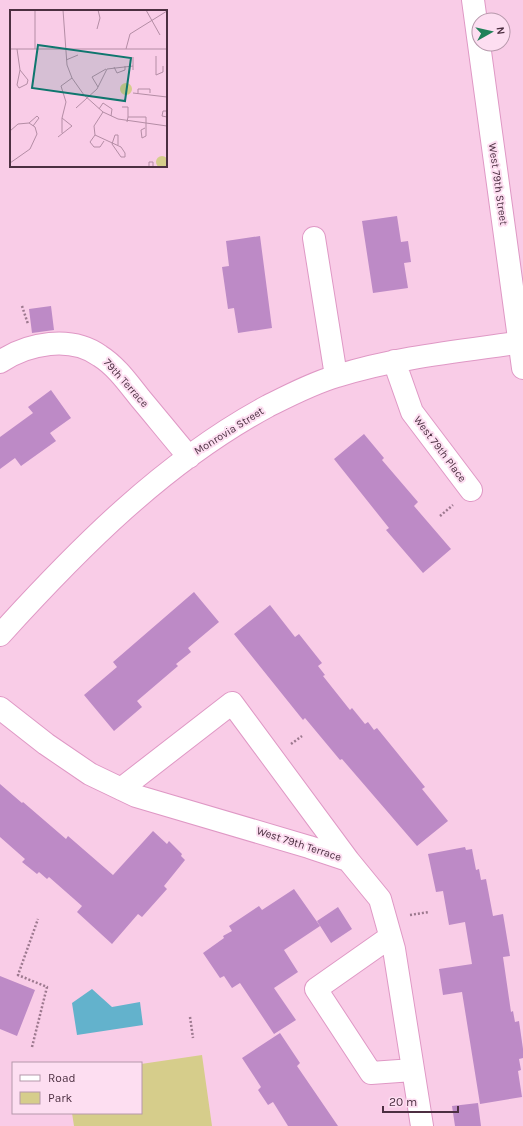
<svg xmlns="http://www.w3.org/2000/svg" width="523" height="1126" font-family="Karla,sans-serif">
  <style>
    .green { fill: #d6cd8b }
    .water { fill: #63b2cc }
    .building { fill: #bd8ac6 }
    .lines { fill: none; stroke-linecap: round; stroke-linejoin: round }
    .minor-casing { stroke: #df98c5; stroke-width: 24 }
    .tertiary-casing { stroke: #df98c5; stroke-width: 24 }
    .path { stroke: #9d798f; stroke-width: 2.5; stroke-dasharray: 2 2; stroke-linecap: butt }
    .minor { stroke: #fff; stroke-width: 22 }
    .tertiary { stroke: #fff; stroke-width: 22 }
    .labels { text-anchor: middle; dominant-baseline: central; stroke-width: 4; stroke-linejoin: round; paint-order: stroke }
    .street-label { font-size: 11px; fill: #4c2f41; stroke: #fddef1 }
    .inset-road { fill: none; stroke: #b48da5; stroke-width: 1 }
    .view { fill: #0f766e; fill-opacity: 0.15; stroke: #0f766e; stroke-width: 2 }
    .inset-edge { fill: none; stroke: #4c2f41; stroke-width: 2 }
  </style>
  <rect width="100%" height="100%" fill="#f9cce7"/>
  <path class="green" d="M 202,1055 L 212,1126 L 74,1126 L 72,1113 L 141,1113 L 141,1064 Z"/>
  <path class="water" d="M 92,989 L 112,1007 L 140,1002 L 143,1025 L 77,1035 L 72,1003 Z"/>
  <path class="building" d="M 397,216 L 401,242 L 408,241 L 411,262 L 404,263 L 408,288 L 373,293 L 362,221 Z
    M 260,236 L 272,328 L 238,333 L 234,308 L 228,309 L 222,267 L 229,266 L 226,241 Z
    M 51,306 L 54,330 L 32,333 L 29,309 Z
    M 51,390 L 71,418 L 50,433 L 56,441 L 21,466 L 15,458 L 0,469 L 0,437 L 33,413 L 28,407 Z
    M 364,434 L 384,458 L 382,460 L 418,502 L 414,506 L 451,549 L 423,573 L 386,530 L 389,528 L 334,459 Z
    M 194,592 L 219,622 L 188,648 L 191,652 L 176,664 L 178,666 L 137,701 L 142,707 L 114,731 L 84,695 L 117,667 L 113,662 Z
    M 270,605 L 295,637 L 299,634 L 322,663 L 318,666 L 325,675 L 323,676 L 350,710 L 352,708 L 365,724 L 368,722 L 374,730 L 377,728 L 425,787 L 422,789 L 448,821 L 417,846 L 342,759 L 340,760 L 305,718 L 303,720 L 234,634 Z
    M 0,784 L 22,803 L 23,802 L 66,839 L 68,836 L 113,875 L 153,831 L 167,844 L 169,841 L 182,854 L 181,856 L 185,860 L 164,886 L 167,889 L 142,917 L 138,914 L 112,944 L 77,912 L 82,906 L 49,877 L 47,879 L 39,872 L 37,874 L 22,862 L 25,859 L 0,837 Z
    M 465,847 L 466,850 L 472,849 L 476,870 L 479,869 L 481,880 L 486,879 L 493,916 L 503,914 L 510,956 L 503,957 L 511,1012 L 513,1011 L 515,1022 L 519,1021 L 523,1049 L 523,1058 L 519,1059 L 521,1070 L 518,1071 L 522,1097 L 480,1104 L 462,992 L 443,995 L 439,969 L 472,964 L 465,922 L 449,925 L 443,891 L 436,892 L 428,854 Z
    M 294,889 L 320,926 L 284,950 L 298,972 L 274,988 L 296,1020 L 274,1034 L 240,983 L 232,988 L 224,976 L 220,978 L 203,953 L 224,938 L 223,936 L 232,931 L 229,926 L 259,906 L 262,910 Z
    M 338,907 L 352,929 L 331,943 L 317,921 Z
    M 0,976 L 35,990 L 17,1036 L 0,1029 Z
    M 280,1033 L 300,1063 L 297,1066 L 338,1126 L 288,1126 L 273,1102 L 268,1105 L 258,1090 L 261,1087 L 242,1058 Z
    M 478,1103 L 481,1126 L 455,1126 L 452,1106 Z"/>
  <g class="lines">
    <g class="minor-casing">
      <path id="minor" d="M 314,238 L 336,376
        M 394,361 L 412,412 L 471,490
        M 0,362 C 28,343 71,335 100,356 C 116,366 128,383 140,398 C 156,417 172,437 189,457
        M 0,635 C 79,548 164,462 268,406 C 290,395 313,383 337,376 C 397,357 461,351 523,342
        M 0,708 L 46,744 L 90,774 L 136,796 L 309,847 L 348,860 L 380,899 L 394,949 L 422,1126
        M 121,789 L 232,703 L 348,860
        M 390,937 L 316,989 L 371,1073 L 413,1070"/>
    </g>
    <g class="tertiary-casing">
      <path id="tertiary" d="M 473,0 L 523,368"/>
    </g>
    <path class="path" d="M 22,306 L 28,324
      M 440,516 L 453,505
      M 291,744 L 302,736
      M 410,915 L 429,912
      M 190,1017 L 193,1038
      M 32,1047 L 47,987 L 18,975 L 38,919"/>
    <use href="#minor" class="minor"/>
    <use href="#tertiary" class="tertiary"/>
  </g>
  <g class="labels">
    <g class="street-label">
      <text transform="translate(498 184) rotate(82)">West 79th Street</text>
      <text transform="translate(126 383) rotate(48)">79th Terrace</text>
      <text transform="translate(229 431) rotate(-32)">Monrovia Street</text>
      <text transform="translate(440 449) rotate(53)">West 79th Place</text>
      <text transform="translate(299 844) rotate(18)">West 79th Terrace</text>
    </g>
  </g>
  <g transform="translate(10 10)">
    <rect width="157" height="157" fill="#f9cce7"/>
    <path d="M110 79a6 6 0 1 1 12 0a6 6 0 1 1-12 0ZM146 152a6 6 0 1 1 12 0a6 6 0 1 1-12 0Z" fill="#d6cd8b"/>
    <path class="inset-road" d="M 53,0 L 57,55 L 62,68 L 74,85 L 93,102 L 108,109 L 157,116M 136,0 L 150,25M 87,19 L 90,8 L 88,0M 0,39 L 157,39M 7,39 L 10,60M 25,39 L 25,0M 116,39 L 120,24 L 157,1M 146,46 L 146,65 L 153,62 L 153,56M 56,50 L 68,45M 104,57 L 107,63 L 115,60 L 115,56M 10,60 L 18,70 L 17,74 L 9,78 L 7,75 ZM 123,60 L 123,47M 88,77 L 82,67 L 96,59M 123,83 L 157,87M 128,83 L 128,79 L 140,79 L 140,83M 112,97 L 118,97 L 118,107M 66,98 L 87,79 L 97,59 L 123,56M 89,99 L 93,93 L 102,99 L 101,106M 157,101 L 153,101 L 152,106 L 157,107M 93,102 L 84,116 L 85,125 L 111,137 L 115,143 L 115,147 L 111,147 L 102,134M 52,108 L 56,92 L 51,76 L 62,68M 117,112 L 118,107 L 136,107 L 136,126 L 132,128 L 131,120 L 135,118M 19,113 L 27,106 L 29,108 L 23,116M 0,121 L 8,114 L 19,113 L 25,117 L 27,124 L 20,139 L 0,153M 85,125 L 80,132 L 84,137 L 90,137 L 94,131M 48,127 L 62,116 L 52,108 L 52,123M 102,134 L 105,125 L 108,125 L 108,135M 139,157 L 139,152 L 143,152 L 143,157"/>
    <path class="view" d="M 28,35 L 121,48 L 115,91 L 22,78 Z"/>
    <rect width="157" height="157" class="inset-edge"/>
  </g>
  <rect x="12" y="1062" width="130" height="52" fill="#fddef1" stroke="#b698ab"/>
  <rect x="20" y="1075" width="20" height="6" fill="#ffffff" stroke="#b698ab"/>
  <text x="48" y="1082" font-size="12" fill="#4c2f41">Road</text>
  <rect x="20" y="1092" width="20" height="12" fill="#d6cd8b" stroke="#b698ab"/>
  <text x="48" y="1102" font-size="12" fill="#4c2f41">Park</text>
  <g transform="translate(491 32) rotate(82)"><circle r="19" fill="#fddef1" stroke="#b698ab"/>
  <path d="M0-3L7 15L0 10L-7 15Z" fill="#208159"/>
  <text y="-6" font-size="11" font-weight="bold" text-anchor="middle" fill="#4c2f41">N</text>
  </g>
  <path d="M383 1106v6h75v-6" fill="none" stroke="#4c2f41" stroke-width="2"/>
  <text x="389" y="1106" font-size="12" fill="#4c2f41" stroke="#fddef1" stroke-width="3" paint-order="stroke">20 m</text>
</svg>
